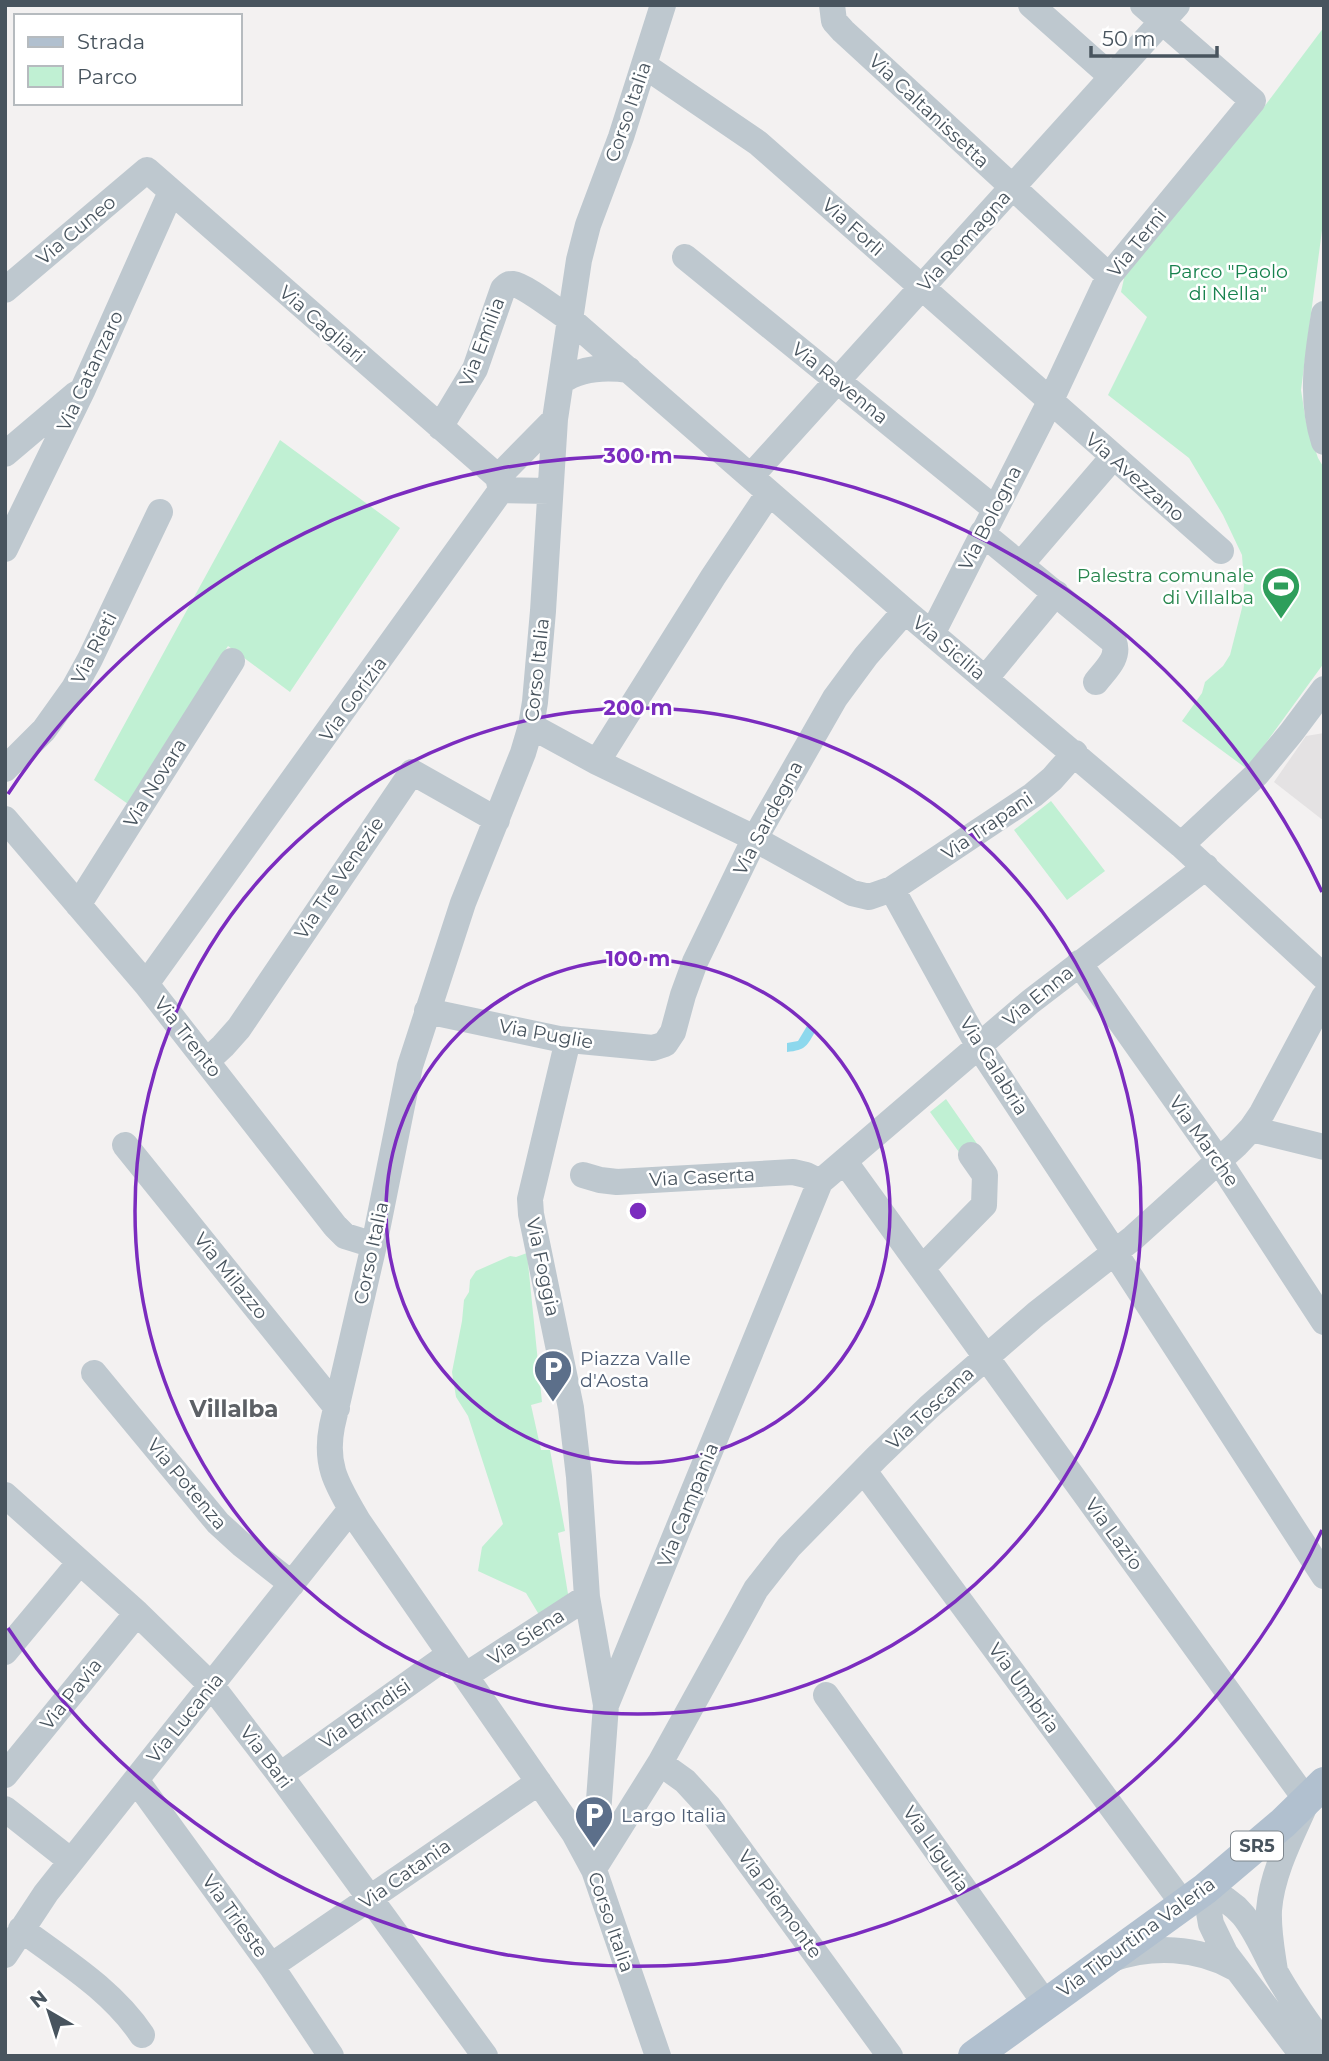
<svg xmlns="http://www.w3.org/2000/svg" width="1329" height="2061" font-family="Montserrat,sans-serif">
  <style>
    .education { fill: #e4e2e3 }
    .green { fill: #c0f0d3 }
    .water { fill: #8dd8ed }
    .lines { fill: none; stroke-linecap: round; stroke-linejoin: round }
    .minor { stroke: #bec8cf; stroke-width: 26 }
    .major { stroke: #b1c0cf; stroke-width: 32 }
    .ring { fill: none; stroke: #7b2cbf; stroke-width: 3.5 }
    .labels { text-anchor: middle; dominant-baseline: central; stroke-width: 5; stroke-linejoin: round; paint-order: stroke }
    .shield { fill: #fff; stroke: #7f878e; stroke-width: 2 }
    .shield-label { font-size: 18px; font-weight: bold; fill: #48545e }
    .street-label { font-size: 19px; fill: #48545e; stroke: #fff }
    .park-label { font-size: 19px; fill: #17824e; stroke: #fff }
    .leisure-label { font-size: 19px; fill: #27864d; stroke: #fff; text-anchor: end }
    .service-label { font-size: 19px; fill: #4e5e75; stroke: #fff; text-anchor: start }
    .quarter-label { font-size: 23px; font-weight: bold; fill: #5d6166; stroke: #fff }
    .centre { fill: #7b2cbf; stroke: #fff; stroke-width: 3.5 }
    .ring-label { font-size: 21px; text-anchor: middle; font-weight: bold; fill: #7b2cbf; stroke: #fff; stroke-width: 5; stroke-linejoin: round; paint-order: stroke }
  </style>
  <rect width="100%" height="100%" fill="#f3f1f1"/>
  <path class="education" d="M 1324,733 L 1324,821 L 1274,782 L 1306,736 Z"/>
  <path class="green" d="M 1324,27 L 1324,215 L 1301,390 L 1306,422 L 1318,458 L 1324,468 L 1324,663 L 1247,769 L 1182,721 L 1202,693 L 1205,682 L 1223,666 L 1230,655 L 1242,608 L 1244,584 L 1242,555 L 1223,515 L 1189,458 L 1108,395 L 1147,317 L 1121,292 L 1127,265 L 1261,111 Z
    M 280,440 L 400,528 L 290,692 L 228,646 L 128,804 L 94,780 Z
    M 1051,801 L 1105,871 L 1067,900 L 1014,830 Z
    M 946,1099 L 980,1148 L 964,1159 L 930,1112 Z
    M 527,1253 L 542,1402 L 531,1405 L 541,1450 L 550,1450 L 565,1531 L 558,1533 L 569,1600 L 541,1618 L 526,1593 L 478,1571 L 482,1547 L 503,1524 L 468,1416 L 456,1397 L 452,1372 L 462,1321 L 464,1300 L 469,1292 L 470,1280 L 476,1271 L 510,1256 L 516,1257 Z"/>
  <path class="water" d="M 807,1026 L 816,1030 C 807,1046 806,1050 787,1052 L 787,1043 L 798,1041 Z"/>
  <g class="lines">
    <path class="minor" d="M 832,5 L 834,21 L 843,31 L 1109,276
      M 1031,5 L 1112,77
      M 645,66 L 758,143 L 1221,551
      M 685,257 L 995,509
      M 5,290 L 147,170 L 498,477
      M 1324,314 C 1317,357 1310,399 1324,442
      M 561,382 C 581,367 606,367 629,370
      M 440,427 L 475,369 L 503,289 C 507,285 507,284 513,284 C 524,285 560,313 571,320 L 905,611 L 1181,845 L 1324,977
      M 5,454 L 76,394
      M 751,476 L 1177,5
      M 501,490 L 549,491
      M 982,533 L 1114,642 C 1120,658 1105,670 1096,682
      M 5,549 L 83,389 L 171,192
      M 1021,564 L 1113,457
      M 932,634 L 1050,402 L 1109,276 L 1253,101 L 1143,5
      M 985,679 L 1056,593
      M 531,726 L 597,762 L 744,833 L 852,893 L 869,897 L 892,889 L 978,1045 L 1115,1253 L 1324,1576
      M 597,762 L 713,577 L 769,493
      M 5,769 L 44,730 L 74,688 L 90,659 L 160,512
      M 5,819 L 146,984 L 335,1226 L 345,1236 L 374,1245
      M 1181,845 L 1257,774 L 1291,733 L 1324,689
      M 892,889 L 1033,795 L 1052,779 L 1075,753
      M 78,905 L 232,661
      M 1079,963 L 1219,1161 L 1324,1322
      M 146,984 L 501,490 L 498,477 L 555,419
      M 427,1011 L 559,1039 L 653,1048 L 665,1044 L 673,1032 L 683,995 L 695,962 L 755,838 L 835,698 L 866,656 L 905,611
      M 568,1040 L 530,1199 L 531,1214 L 571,1408 L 579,1477 L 587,1597 L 606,1705
      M 207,1061 L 223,1046 L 239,1028 L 412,772 L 497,820
      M 1251,1129 L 1324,1147
      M 125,1145 L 337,1408
      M 845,1162 L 1307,1801 C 1292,1835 1272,1872 1269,1910 C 1268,1931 1272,1951 1275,1971
      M 583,1175 L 600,1180 L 617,1182 L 793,1172 L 806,1175 L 820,1182
      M 922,1268 L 984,1205 L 985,1175 L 971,1155
      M 94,1373 L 218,1523 L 241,1544 L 292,1584
      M 864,1471 L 1184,1905
      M 5,1495 L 137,1613 L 211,1685 L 280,1775 L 485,2056
      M 5,1652 L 80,1562
      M 465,1676 L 587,1597
      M 826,1695 L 1045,2003
      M 660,1763 L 685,1781 L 708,1806 L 890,2056
      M 5,1775 L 137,1613
      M 280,1775 L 450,1654
      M 136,1780 L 271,1966 L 331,2056
      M 5,1809 L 71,1861
      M 596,1865 L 660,1763 L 756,1589 L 789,1547 L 877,1457 L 929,1407 L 1036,1314 L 1133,1238 L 1236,1145 L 1251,1129 L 1262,1113 L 1324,997
      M 594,1868 L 606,1705 L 820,1182 L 1030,1002 L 1206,867
      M 21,1929 C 64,1961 112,1990 142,2035
      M 5,1955 L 46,1893 L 351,1509
      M 1112,1959 C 1152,1945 1197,1947 1235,1968
      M 271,1966 L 539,1782
      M 658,2056 L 594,1870 L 574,1833 L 358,1521 C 338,1486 324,1467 332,1426 L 374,1245 L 410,1066 L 463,903 L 523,753 L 531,726 L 535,702 L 543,611 L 555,419 L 579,260 L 588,225 L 621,137 L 663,5
      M 1303,2056 L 1225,1953 L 1211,1924 L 1205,1889 C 1249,1906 1255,1935 1276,1973 C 1290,1998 1307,2022 1324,2045"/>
    <path class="major" d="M 974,2056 L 1205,1889 L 1283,1823 L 1324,1783"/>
  </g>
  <g class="ring">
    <circle cx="638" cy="1211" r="252"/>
    <circle cx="638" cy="1211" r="503"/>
    <path d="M1322 1530A755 755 0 0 1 8 1628M8 794A755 755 0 0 1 1322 892"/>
  </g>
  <defs>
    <g id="stadium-pin" transform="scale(2.0125)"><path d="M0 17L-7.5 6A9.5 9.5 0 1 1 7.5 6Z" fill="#2e9e5b" stroke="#fff"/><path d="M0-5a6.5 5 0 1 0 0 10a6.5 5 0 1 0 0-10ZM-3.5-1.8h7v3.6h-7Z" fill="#fff"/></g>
    <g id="parking-pin" transform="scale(2.0125)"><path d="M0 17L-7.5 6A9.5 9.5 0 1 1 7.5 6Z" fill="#5c6f8a" stroke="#fff"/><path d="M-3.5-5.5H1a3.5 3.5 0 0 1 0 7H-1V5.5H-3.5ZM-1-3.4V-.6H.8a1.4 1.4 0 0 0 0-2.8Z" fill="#fff"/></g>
  </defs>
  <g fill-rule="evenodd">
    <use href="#stadium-pin" x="1281" y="586"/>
    <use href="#parking-pin" x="553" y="1369"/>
    <use href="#parking-pin" x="594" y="1815"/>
  </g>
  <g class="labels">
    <rect class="shield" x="1231" y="1831.5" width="52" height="29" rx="5"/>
    <g class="shield-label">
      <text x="1257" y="1846">SR5</text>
    </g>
    <g class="street-label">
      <text transform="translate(929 111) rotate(43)">Via Caltanissetta</text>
      <text transform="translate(628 112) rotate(-71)">Corso Italia</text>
      <text transform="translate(853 227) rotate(42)">Via Forlì</text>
      <text transform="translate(76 230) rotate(-40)">Via Cuneo</text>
      <text transform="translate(964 241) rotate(-48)">Via Romagna</text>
      <text transform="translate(1137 243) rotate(-51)">Via Terni</text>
      <text transform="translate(322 324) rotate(41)">Via Cagliari</text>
      <text transform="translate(482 342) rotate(-69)">Via Emilia</text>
      <text transform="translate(90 371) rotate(-65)">Via Catanzaro</text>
      <text transform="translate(840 383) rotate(39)">Via Ravenna</text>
      <text transform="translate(1135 477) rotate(41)">Via Avezzano</text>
      <text transform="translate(990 518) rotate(-63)">Via Bologna</text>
      <text transform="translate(94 648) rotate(-63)">Via Rieti</text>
      <text transform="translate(949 648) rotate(40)">Via Sicilia</text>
      <text transform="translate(537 670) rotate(-84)">Corso Italia</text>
      <text transform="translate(353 699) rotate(-54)">Via Gorizia</text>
      <text transform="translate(155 783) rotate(-58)">Via Novara</text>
      <text transform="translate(768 818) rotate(-62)">Via Sardegna</text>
      <text transform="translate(987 826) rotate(-34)">Via Trapani</text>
      <text transform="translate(339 878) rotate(-56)">Via Tre Venezie</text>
      <text transform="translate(1038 996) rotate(-39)">Via Enna</text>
      <text transform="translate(546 1034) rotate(10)">Via Puglie</text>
      <text transform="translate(188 1037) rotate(52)">Via Trento</text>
      <text transform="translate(994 1066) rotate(58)">Via Calabria</text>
      <text transform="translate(1204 1141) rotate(55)">Via Marche</text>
      <text transform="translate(702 1177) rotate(-3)">Via Caserta</text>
      <text transform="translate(371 1253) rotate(-78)">Corso Italia</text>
      <text transform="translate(543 1267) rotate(78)">Via Foggia</text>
      <text transform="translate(231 1276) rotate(51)">Via Milazzo</text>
      <text transform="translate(930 1408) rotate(-43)">Via Toscana</text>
      <text transform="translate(187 1484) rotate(50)">Via Potenza</text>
      <text transform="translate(688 1505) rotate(-68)">Via Campania</text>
      <text transform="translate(1114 1534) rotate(54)">Via Lazio</text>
      <text transform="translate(526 1637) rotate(-33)">Via Siena</text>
      <text transform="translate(1024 1688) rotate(54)">Via Umbria</text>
      <text transform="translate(71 1694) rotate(-51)">Via Pavia</text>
      <text transform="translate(365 1714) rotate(-35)">Via Brindisi</text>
      <text transform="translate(185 1718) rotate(-51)">Via Lucania</text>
      <text transform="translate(266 1757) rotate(53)">Via Bari</text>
      <text transform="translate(936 1849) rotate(55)">Via Liguria</text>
      <text transform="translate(405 1874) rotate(-35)">Via Catania</text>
      <text transform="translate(780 1904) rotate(54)">Via Piemonte</text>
      <text transform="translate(235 1916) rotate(54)">Via Trieste</text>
      <text transform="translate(611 1922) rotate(71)">Corso Italia</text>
      <text transform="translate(1136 1937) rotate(-36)">Via Tiburtina Valeria</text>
    </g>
    <g class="park-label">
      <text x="1228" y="271">Parco "Paolo<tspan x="1228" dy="22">di Nella"</tspan></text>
    </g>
    <g class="leisure-label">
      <text x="1254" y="575">Palestra comunale<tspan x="1254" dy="22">di Villalba</tspan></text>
    </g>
    <g class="service-label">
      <text x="580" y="1358">Piazza Valle<tspan x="580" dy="22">d'Aosta</tspan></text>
      <text x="621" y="1815">Largo Italia</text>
    </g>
    <g class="quarter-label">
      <text x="234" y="1409">Villalba</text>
    </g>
  </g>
  <circle cx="638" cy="1211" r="10" class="centre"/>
  <g class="ring-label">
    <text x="638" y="463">300 m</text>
    <text x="638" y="715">200 m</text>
    <text x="638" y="966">100 m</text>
  </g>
  <rect width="1329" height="2061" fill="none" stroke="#48545e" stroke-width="14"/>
  <rect x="14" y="14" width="228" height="91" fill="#ffffff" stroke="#b6bbbf" stroke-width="2"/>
  <rect x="28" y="37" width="35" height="10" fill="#b1c0cf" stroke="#b6bbbf" stroke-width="2"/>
  <text x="77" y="49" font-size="21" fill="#48545e">Strada</text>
  <rect x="28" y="66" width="35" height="21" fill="#c0f0d3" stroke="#b6bbbf" stroke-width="2"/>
  <text x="77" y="84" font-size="21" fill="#48545e">Parco</text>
  <g transform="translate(49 2012) rotate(321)" stroke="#ffffff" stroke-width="5" paint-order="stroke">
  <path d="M0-5L12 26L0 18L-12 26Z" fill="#48545e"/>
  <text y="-10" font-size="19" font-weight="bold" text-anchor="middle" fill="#48545e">N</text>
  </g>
  <path d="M1091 46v10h126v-10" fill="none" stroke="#48545e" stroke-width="3.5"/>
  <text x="1102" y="46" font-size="21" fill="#48545e" stroke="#ffffff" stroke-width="5" paint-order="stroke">50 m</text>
</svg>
